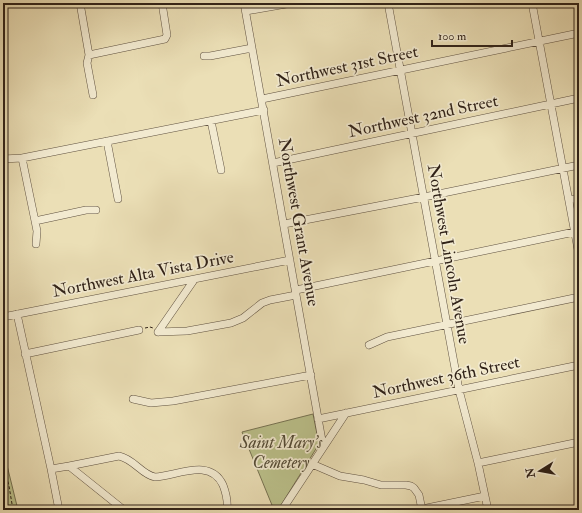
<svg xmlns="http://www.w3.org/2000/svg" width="582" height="513" font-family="'IM FELL Double Pica',serif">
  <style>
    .green { fill: #bbc18b; stroke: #767252 }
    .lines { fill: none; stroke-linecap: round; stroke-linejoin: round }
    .minor-casing { stroke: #5f5140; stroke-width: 8 }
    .path { stroke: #302218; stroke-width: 1; stroke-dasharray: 3 2; stroke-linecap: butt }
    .minor { stroke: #f2ead0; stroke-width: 7 }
    .labels { text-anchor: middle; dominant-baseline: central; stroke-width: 3.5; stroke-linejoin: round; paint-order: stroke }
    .street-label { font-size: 17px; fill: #302218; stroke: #f2ead0 }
    .park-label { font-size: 17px; font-style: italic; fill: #534a35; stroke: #f2ead0 }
  </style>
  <rect width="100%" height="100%" fill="#ebdfb6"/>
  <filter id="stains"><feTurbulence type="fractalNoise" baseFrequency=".005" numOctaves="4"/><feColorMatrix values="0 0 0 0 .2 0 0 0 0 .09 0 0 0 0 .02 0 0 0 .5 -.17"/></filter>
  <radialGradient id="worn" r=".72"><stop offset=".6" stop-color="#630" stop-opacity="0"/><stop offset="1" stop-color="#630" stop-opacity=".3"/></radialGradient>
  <path class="green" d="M 313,414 L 319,444 L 278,510 L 274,510 L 242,432 Z
    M 3,449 L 18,510 L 3,510 Z"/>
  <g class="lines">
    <g class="minor-casing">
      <path id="minor" d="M 80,3 L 89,55 L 87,63 L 93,95
        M 244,3 L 323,446
        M 388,3 L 459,390 L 478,463 L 488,510
        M 532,3 L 579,255
        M 246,11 L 292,3
        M 89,55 L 165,39 L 167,35 L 162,3
        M 204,56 L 210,56 L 252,48
        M 262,99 L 579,33
        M 211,121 L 221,170
        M 107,141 L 118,199
        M 22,158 L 35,221 L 37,231 L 36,244
        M 3,159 L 22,158 L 264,110
        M 273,163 L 579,98
        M 569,200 L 579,198
        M 35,221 L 86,210 L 96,210
        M 284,224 L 424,197 L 579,165
        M 296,290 L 579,231
        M 17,314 L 51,469 L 59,510
        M 3,317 L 290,260
        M 158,332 L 187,331 L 231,323 L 243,318 L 262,303 L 270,300 L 296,295
        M 158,332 L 194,280
        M 369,345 L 387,337 L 579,297
        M 25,354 L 139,330
        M 133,399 L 151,403 L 173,401 L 311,375
        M 318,419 L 579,365
        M 478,463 L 579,442
        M 312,464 L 340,476 L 364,480 L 381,485 L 406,485 L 411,486 L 414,488 L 419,495 L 422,510
        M 69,466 L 119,456 C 134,459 142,475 155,477 C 177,476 210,457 223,485 C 226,493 228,502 227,510
        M 51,469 L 69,466 L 124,510
        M 422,509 L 485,496
        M 282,510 L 346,413"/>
    </g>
    <path class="path" d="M 145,328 L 150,327 L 153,328
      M 3,462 L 9,486 L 13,510"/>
    <use href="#minor" class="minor"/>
  </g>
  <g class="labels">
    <g class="street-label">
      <text transform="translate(347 66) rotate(-12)">Northwest 31st Street</text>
      <text transform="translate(423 116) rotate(-12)">Northwest 32nd Street</text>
      <text transform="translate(299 222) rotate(80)">Northwest Grant Avenue</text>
      <text transform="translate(449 254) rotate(80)">Northwest Lincoln Avenue</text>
      <text transform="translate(143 274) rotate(-11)">Northwest Alta Vista Drive</text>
      <text transform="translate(446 377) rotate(-12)">Northwest 36th Street</text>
    </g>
    <g class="park-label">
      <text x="281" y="442">Saint Mary's<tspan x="281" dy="20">Cemetery</tspan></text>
    </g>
  </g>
  <rect width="582" height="513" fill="none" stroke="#ebdfb6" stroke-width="16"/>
  <rect x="4" y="4" width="574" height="505" fill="none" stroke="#302218" stroke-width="2"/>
  <rect x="8" y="8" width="566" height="497" fill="none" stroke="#302218"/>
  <g transform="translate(540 471) rotate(259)" stroke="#f2ead0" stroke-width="3" paint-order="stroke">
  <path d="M0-3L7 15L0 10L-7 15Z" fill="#302218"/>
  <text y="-6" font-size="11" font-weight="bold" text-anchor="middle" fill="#302218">N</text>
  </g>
  <path d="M432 40v6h80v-6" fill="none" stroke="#302218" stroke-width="2"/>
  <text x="438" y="40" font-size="12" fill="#302218" stroke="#f2ead0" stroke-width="3" paint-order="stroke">100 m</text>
  <rect width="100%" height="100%" filter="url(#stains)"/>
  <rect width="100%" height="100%" fill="url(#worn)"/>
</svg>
